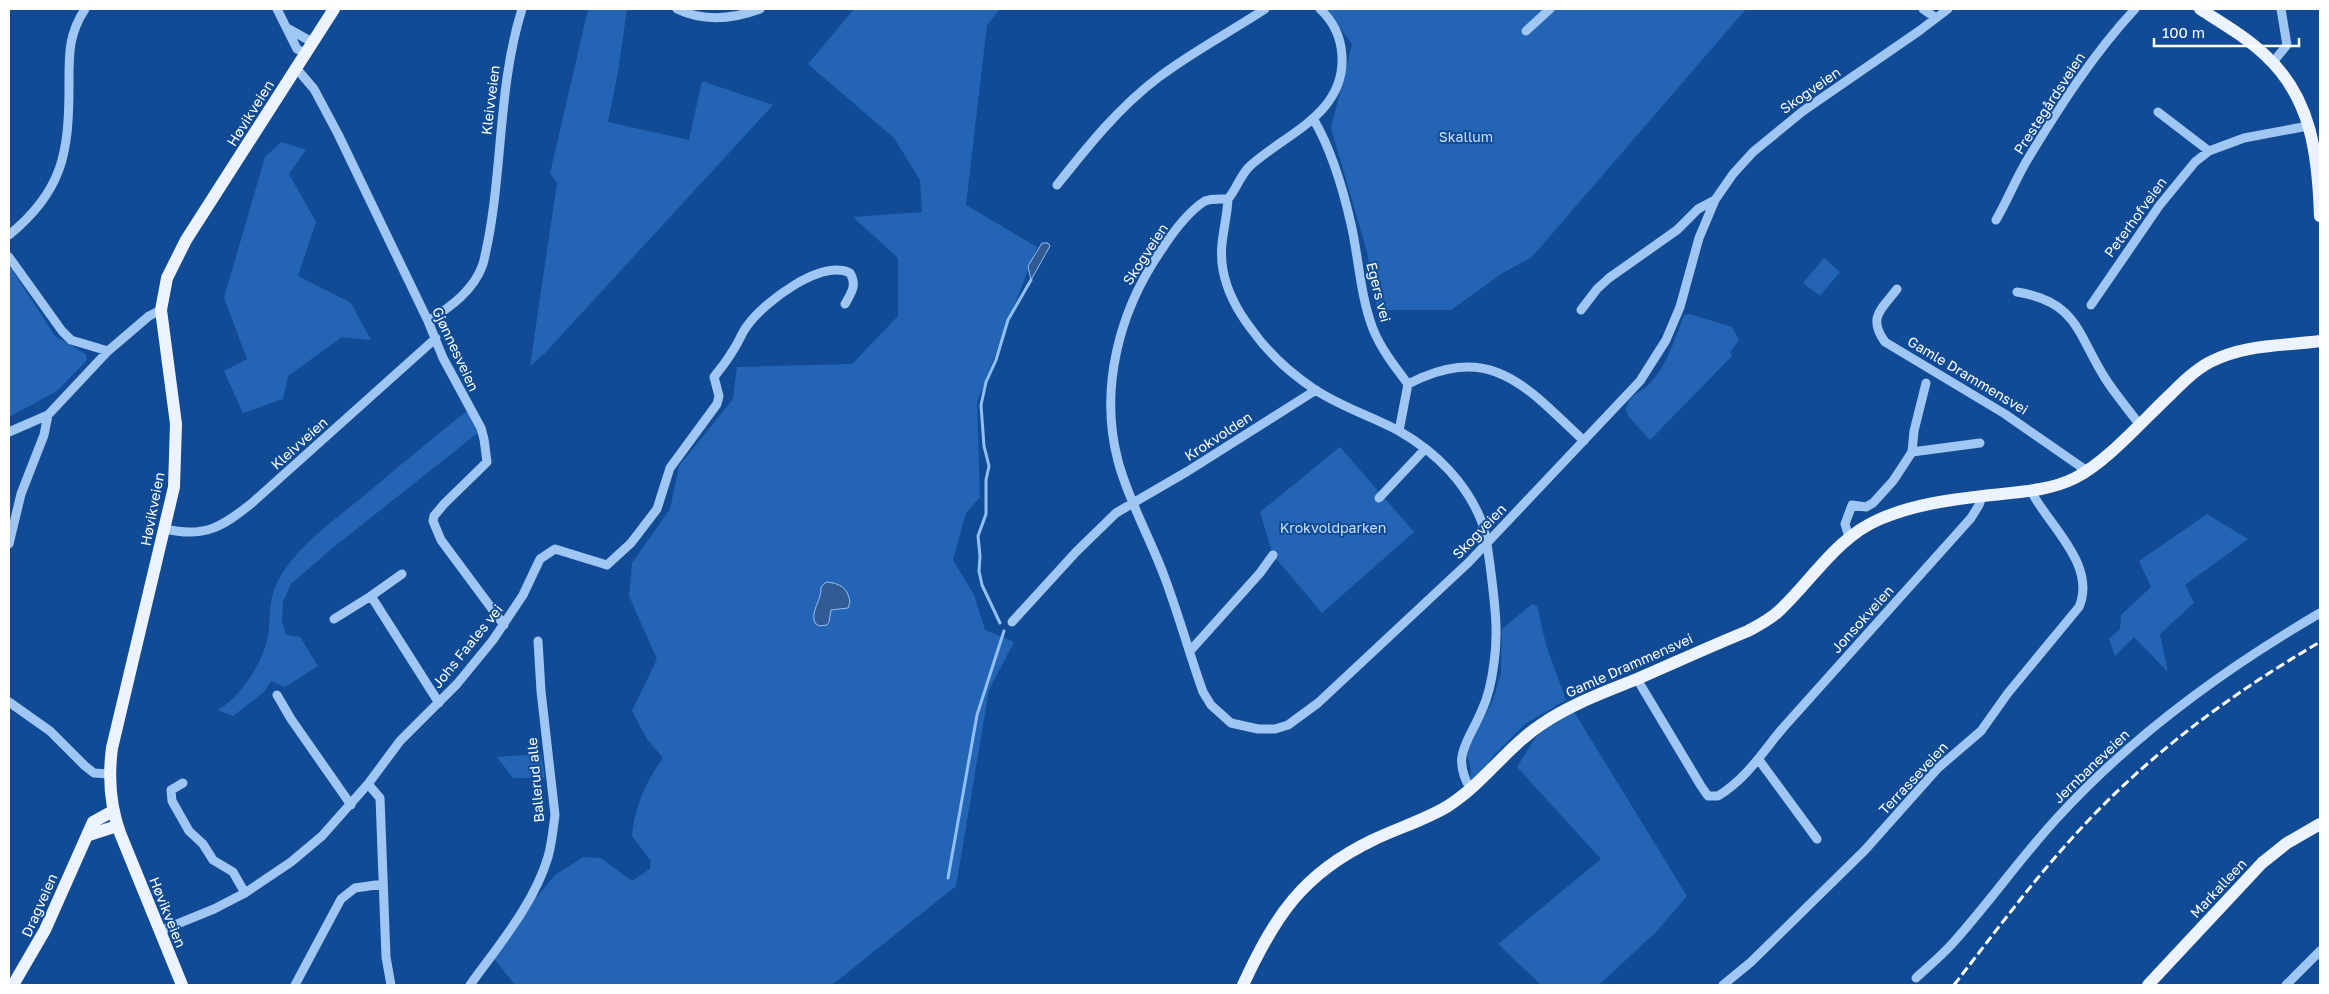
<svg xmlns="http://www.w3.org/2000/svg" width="2329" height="994" font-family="'Golos Text',sans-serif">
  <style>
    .green { fill: #2464b4 }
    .water { fill: #315b92; stroke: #92c0f6 }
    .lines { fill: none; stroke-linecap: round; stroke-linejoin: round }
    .stream { stroke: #92c0f6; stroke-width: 3 }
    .minor { stroke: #a0c6f3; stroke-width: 9 }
    .major { stroke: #ecf3ff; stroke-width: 12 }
    .rail { stroke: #fff; stroke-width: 3; stroke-dasharray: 9 4; stroke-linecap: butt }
    .labels { text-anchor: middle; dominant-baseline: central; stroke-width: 4; stroke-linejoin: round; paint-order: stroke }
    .street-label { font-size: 14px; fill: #fff; stroke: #114b95 }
    .park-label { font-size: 14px; fill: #c8e0fd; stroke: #114b95 }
  </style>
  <rect width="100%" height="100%" fill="#114b95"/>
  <path class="green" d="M 627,9 L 618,72 L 608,122 L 689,140 L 702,81 L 773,105 L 545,353 L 530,366 L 557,183 L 550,173 L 588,10 Z
    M 854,9 L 1000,9 L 987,25 L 966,205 L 1037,247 L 977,402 L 980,497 L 966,513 L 953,560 L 974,595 L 985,630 L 1014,642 L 989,690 L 956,886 L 832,985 L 515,985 L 491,955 L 504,936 L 555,875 L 583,857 L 601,858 L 632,881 L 650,869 L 651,861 L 632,836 C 634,808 646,781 663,758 L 647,739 L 632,711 L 657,659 L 629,596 L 632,563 L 670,509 L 679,466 L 733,399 L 737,367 L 852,364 L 898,316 L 898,258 L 853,217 L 922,212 L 920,180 L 894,138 L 808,64 Z
    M 1325,9 L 1746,9 L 1532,257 L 1501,274 L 1451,310 L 1377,310 L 1367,252 L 1331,128 L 1352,44 Z
    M 281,142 L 306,150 L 289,174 L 316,222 L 298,276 L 351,303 L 371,340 L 342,337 L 288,376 L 283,399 L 243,413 L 224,371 L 247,359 L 224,298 L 265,157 Z
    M 1824,258 L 1840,272 L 1820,296 L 1803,283 Z
    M 9,265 L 55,336 L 86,354 L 87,360 L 57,391 L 9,417 Z
    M 1690,314 L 1732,327 L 1739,340 L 1730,352 L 1732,356 L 1650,440 L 1629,417 L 1626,409 C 1632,390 1640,395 1651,382 C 1668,364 1675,338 1684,315 Z
    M 467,411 L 479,432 L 330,550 L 291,584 L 283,602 L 282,621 L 286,635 L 300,637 L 318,666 L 285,687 L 271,681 L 264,692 L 233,716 L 217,710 C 240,699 263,662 268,637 C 271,619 268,598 278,581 C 296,547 332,522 361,498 C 396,469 431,439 467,411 Z
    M 1340,447 L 1414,532 L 1322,613 L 1273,555 L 1260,512 Z
    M 2207,514 L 2248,539 L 2185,585 L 2194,603 L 2160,634 L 2168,672 L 2134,637 L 2115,656 L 2109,639 L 2120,629 L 2121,615 L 2151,587 L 2139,561 Z
    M 1532,604 L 1537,606 L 1546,645 L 1566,700 L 1525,724 L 1493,756 L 1471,790 L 1471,769 L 1467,755 L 1471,743 L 1493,700 L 1501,673 L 1502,629 Z
    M 1571,707 L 1687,896 L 1657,931 L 1599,985 L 1541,985 L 1498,944 L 1601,859 L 1517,767 L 1536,737 Z
    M 541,754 L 545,778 L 513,778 L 497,757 Z"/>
  <path class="water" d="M 1042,243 L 1048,243 L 1050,246 L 1031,280 L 1028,266 Z
    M 826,582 C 840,583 848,588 850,602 L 848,608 L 831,610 L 829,622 L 827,625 L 819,626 L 815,623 C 810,611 822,600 821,587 Z"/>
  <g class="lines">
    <path class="stream" d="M 1000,623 L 982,585 L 979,571 L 980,556 L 978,536 L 986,514 L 986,480 L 989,466 L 984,446 L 981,405 L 986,382 L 996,360 L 1008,320 L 1031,280
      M 948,878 L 977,715 L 1004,631"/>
    <path class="minor" d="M 277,9 L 297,49 L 305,53
      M 677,9 C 704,22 733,19 760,9
      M 1320,9 C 1333,21 1341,38 1342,56 C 1345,115 1284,134 1249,167 C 1240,176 1236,190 1228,199 C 1221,199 1212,198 1205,201 C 1187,212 1171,235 1160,252 C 1119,312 1099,389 1118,461 C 1128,499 1149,536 1163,573 C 1178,612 1189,653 1203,692 L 1211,705 L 1231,723 L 1258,729 L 1275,729 L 1288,725 L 1318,703 L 1469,562 L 1640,381 L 1666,340 L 1680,307 L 1699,238 L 1715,200 L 1733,174 L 1753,152 L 1803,111 L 1919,31 L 1948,9
      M 1923,9 L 1936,18
      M 287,28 L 312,42
      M 1526,31 L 1550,9
      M 2273,62 L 2287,45 L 2281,9
      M 296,68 L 314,89 L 338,134 L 428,321 L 443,358 L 481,428 L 484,439 L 487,462 L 444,504 L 434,516 L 433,521 L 441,540 L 504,625
      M 2158,112 L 2209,151
      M 1314,120 C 1332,151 1343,189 1351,224 C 1359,259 1360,295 1373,329 C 1381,349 1395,367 1408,384
      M 1057,185 C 1088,146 1119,107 1159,77 C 1192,52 1230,32 1265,9
      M 1228,199 C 1227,223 1218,244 1223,270 C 1227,292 1238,312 1252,330 C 1269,354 1290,373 1314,389 C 1341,407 1371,416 1399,431 C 1436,452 1468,484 1483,525 C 1487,538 1488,552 1490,565 C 1494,598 1499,630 1494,663 C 1492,679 1489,695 1482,710 C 1469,742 1450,755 1471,790
      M 1996,220 C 2007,201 2015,181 2026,162 C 2058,109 2093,54 2135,9
      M 9,235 C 63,191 69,152 69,86 C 69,55 68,35 85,9
      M 9,257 L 62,331 L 71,340 L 108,351 L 149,316 L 161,310
      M 1897,289 C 1882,309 1867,317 1885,342 L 2005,414 L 2087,471
      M 2017,292 C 2078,302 2077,334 2105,378 C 2115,394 2128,409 2139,424
      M 2091,305 L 2159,206 L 2195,162 L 2209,151 L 2244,138 L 2308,126
      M 1581,310 L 1597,289 L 1609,278 L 1677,230 L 1698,209 L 1715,200
      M 428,321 C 451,307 474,290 483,264 C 504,180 496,92 522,9
      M 1408,384 C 1492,341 1526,387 1584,441
      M 1399,431 L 1408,384
      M 9,432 L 48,415 L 108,351
      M 1912,452 L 1980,443
      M 1379,498 L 1425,449
      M 165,529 C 205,538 222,527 252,503 L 436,338
      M 1849,537 L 1845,524 L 1852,505 L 1866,507 L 1873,503 L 1893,481 L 1912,452 L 1914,431 L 1926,383
      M 9,544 L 21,494 L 44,435 L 48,415
      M 402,574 L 371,596 L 439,703
      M 334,619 L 371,596
      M 1012,622 L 1076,552 L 1116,513 L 1188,471 L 1316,390
      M 1190,651 L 1260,573 L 1273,555
      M 1637,679 L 1701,786 L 1708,796 L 1718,796 C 1746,779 1762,753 1782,729 L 1971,518 L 1979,505 L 1982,496
      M 277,695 L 291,719 L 351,805
      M 9,702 L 50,731 L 85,766 L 94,773 L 109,774
      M 1759,760 L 1817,839
      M 183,783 L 171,790 L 172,801 L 189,831 L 203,844 L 213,860 L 233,872 L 245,893
      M 368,784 L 380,798 L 386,957 L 391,985
      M 160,931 L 214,909 L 245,893 L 291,862 L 322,836 L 368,784 L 400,741 L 457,684 L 493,640 L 523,595 L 540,559 L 555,549 L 607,565 L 631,543 L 657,509 L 670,468 L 717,404 L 719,396 L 714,377 C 720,369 727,361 732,352 C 738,344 741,334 747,326 C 764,302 821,259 850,273 C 857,285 852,292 845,304
      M 1916,978 C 1928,967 1941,956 1952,944 C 1989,903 2021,857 2058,817 C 2134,734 2224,669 2320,613
      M 295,985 L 341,899 L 355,888 L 383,884
      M 470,985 C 498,946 534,904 548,857 C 552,843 553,829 555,815 L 541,691 L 538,641
      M 1723,985 L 1751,962 L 1865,850 L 1938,768 L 1981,731 L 2008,693 L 2079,607 C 2097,565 2049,526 2031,491
      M 2286,985 L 2320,951"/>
    <path class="major" d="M 2200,9 C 2222,23 2246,37 2265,55 C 2312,98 2318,156 2320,216
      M 89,835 L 117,826
      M 13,985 L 45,930 L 93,822 L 113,811
      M 182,985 L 120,833 C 110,805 108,778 112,748 L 174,487 L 176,424 L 161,310 L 167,278 L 186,240 L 334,9
      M 1243,985 C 1275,916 1302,874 1373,840 C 1398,828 1425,820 1448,806 C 1484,783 1507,747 1542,724 C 1571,704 1605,692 1637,679 C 1674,663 1711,646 1748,631 C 1759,625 1771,619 1780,610 C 1812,580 1837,537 1880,519 C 1912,505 1948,500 1983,496 C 2014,492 2047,492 2075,478 C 2108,461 2144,419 2172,393 C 2183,382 2195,370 2210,362 C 2245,344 2282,346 2320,341
      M 2148,985 L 2262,863 L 2287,843 L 2320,824"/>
    <path class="rail" d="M 1954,985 C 1996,931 2037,875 2085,824 C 2153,751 2234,692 2320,642"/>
  </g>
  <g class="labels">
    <g class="street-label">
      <text transform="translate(1810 90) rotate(-35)">Skogveien</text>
      <text transform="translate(490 100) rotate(-83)">Kleivveien</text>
      <text transform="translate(2049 103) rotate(-57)">Prestegårdsveien</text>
      <text transform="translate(250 113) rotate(-58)">Høvikveien</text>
      <text transform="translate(2135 217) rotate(-54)">Peterhofveien</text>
      <text transform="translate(1145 254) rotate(-57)">Skogveien</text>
      <text transform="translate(1379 292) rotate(76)">Egers vei</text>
      <text transform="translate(456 349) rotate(65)">Gjønnesveien</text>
      <text transform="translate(1968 375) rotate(31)">Gamle Drammensvei</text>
      <text transform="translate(1218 436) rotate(-33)">Krokvolden</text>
      <text transform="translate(299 443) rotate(-42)">Kleivveien</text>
      <text transform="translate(152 509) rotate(-79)">Høvikveien</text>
      <text transform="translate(1479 531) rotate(-46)">Skogveien</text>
      <text transform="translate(1862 619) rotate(-48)">Jonsokveien</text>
      <text transform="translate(467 646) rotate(-51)">Johs Faales vei</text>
      <text transform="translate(1629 665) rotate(-24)">Gamle Drammensvei</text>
      <text transform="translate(2091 766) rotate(-44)">Jernbaneveien</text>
      <text transform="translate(1913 778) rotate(-47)">Terrasseveien</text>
      <text transform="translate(535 780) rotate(-95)">Ballerud alle</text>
      <text transform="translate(2218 888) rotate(-47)">Markalleen</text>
      <text transform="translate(39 905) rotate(-66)">Dragveien</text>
      <text transform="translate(168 912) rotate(68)">Høvikveien</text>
    </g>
    <g class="park-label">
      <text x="1466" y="136">Skallum</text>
      <text x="1333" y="527">Krokvoldparken</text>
    </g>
  </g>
  <rect width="2329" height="994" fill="none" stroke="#ffffff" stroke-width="20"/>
  <path d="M2154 38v8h145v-8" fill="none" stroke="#ffffff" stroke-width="2.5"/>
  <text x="2162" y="38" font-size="15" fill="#ffffff" stroke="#114b95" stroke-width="4" paint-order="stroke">100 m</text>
</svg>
